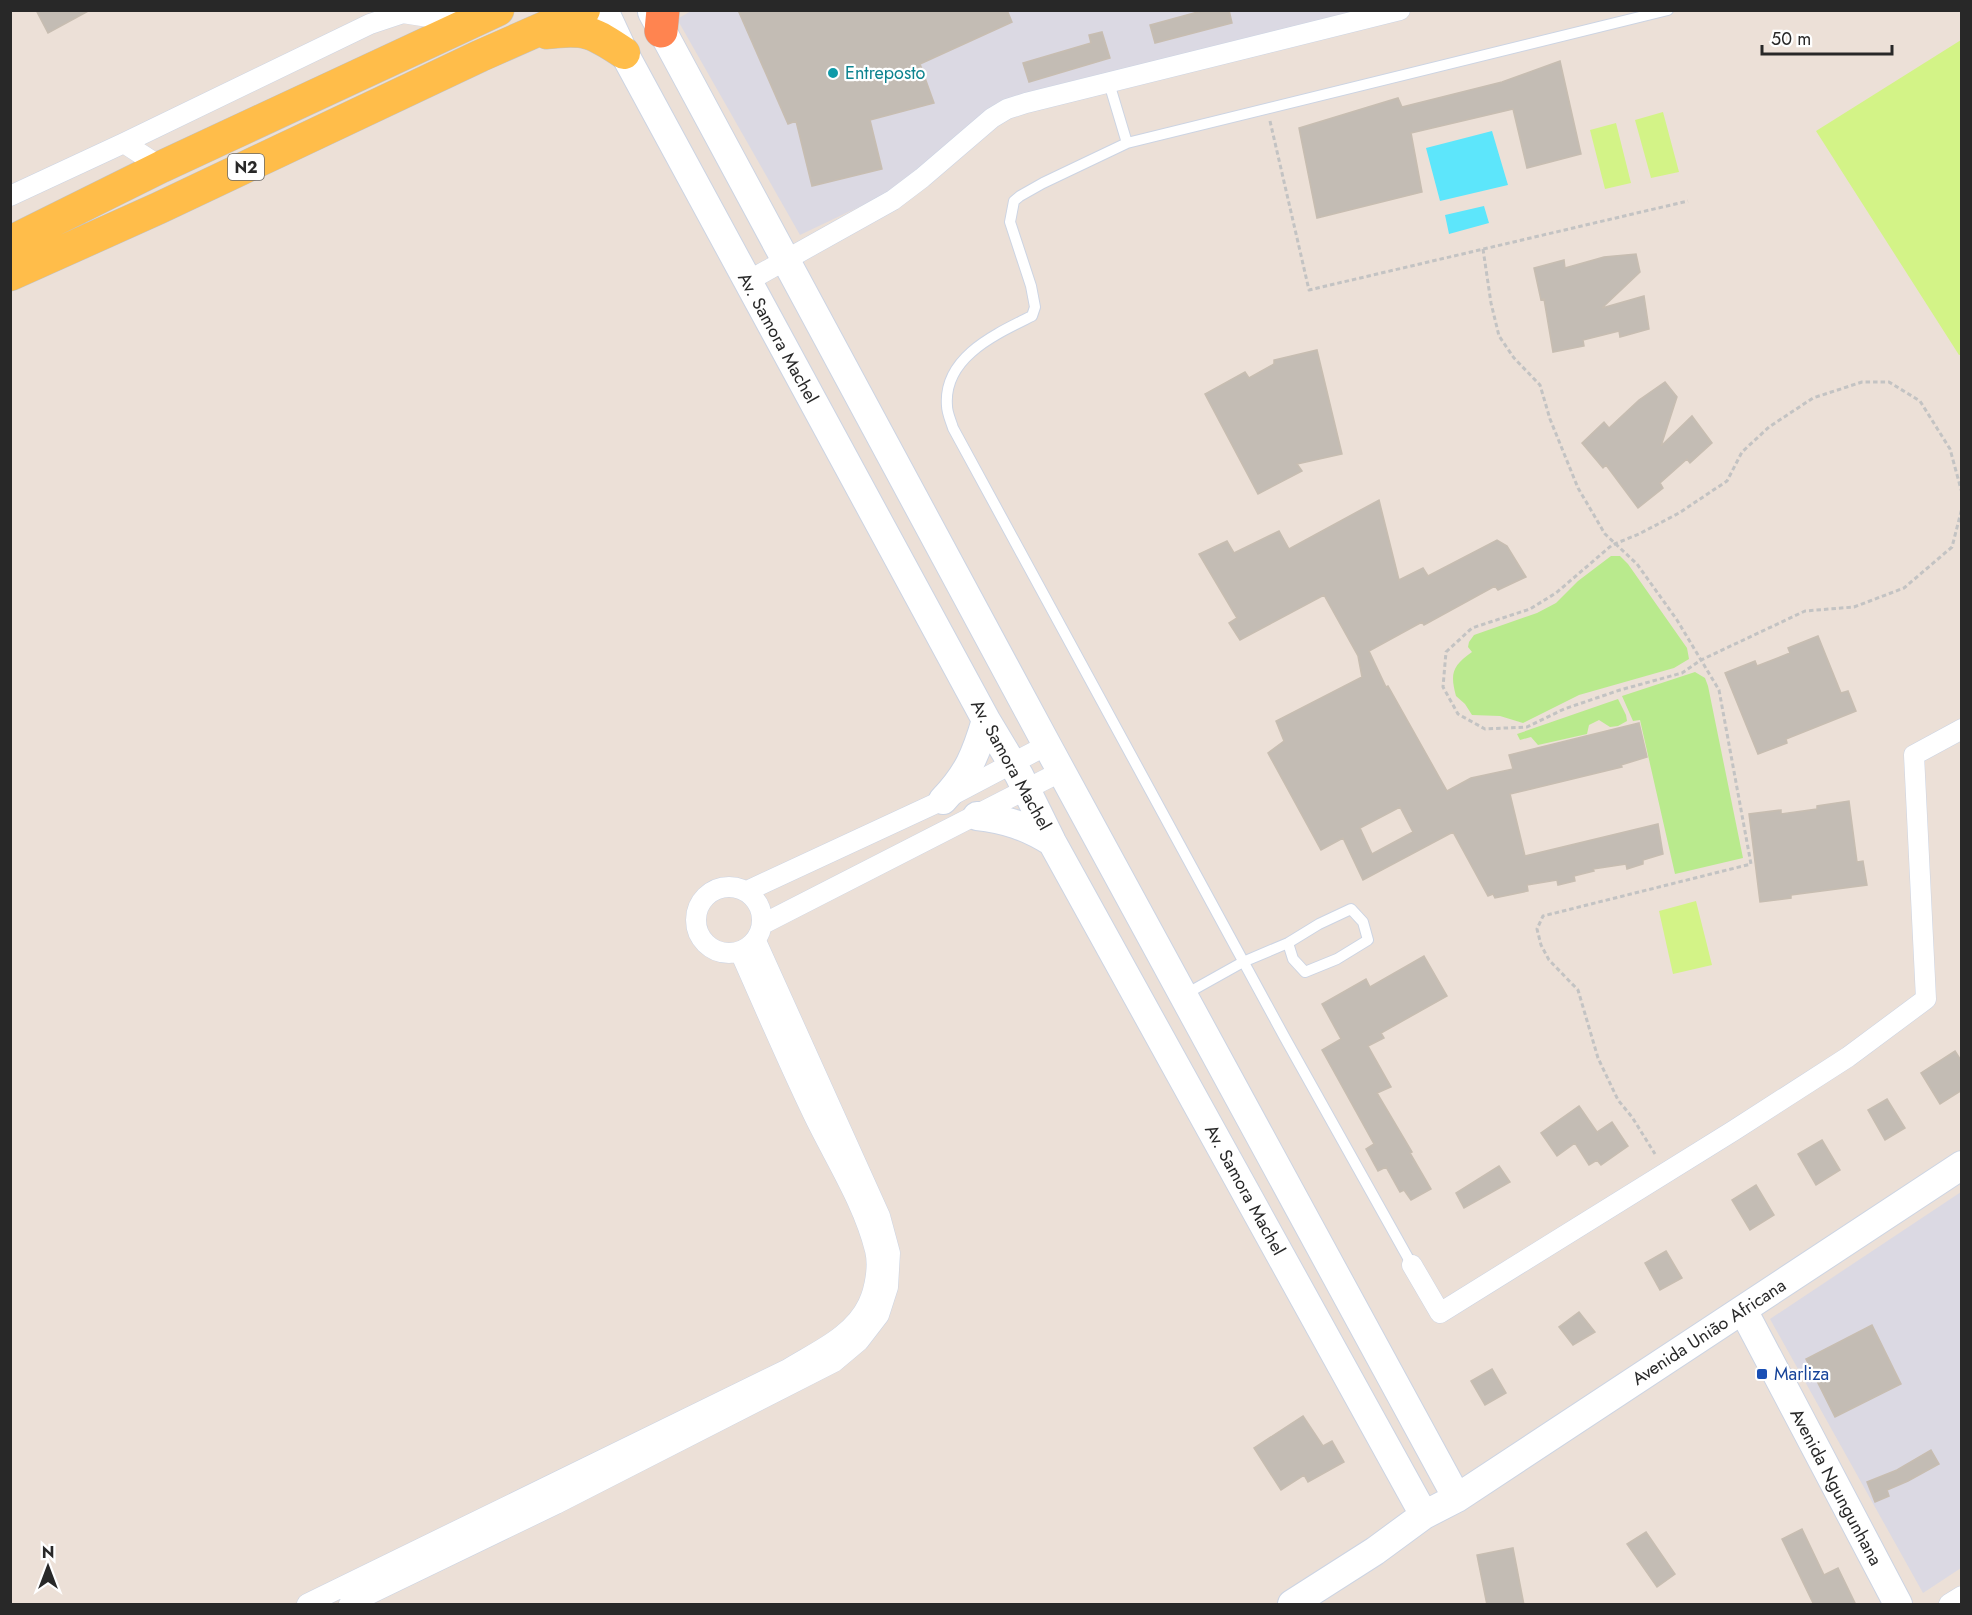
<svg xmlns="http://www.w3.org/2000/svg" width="1972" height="1615" font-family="Jost,sans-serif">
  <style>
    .industrial { fill: #dbd9e3 }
    .green { fill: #b9ea8d }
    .pitch { fill: #d3f387 }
    .water { fill: #5de6fb }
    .building { fill: #c3bcb4; stroke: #c7bdb1; stroke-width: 1.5; fill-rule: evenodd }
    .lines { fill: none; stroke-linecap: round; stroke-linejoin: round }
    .lane-casing { stroke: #ccd4e3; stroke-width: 12 }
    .street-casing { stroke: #ccd4e3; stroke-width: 21 }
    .secondary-casing { stroke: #ccd4e3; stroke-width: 30 }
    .primary-casing { stroke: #c3c3c3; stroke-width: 33 }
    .highway-casing { stroke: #c3c3c3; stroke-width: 34 }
    .path { stroke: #c3c3c3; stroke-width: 3; stroke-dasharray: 4.5 3; stroke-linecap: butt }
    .lane { stroke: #fff; stroke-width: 10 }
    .street { stroke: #fff; stroke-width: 20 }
    .secondary { stroke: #fff; stroke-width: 28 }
    .primary { stroke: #ffbd4a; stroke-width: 32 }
    .highway { stroke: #ff8450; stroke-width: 33 }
    .culture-dot { fill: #0f9aa8; stroke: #fff; stroke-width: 2 }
    .transit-dot { fill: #1a4fb4; stroke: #fff; stroke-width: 2 }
    .labels { text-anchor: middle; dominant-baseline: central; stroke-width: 4.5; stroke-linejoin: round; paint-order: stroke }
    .shield { fill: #fff; stroke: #686868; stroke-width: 1.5 }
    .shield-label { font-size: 16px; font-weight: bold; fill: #282828 }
    .culture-label { font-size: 18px; fill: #0d838f; stroke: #fff; text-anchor: start }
    .street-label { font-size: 18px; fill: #282828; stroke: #fff }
    .transit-label { font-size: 18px; fill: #164399; stroke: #fff; text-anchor: start }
  </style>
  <rect width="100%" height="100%" fill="#ece0d7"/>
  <path class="industrial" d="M 693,10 L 1365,11 L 998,102 L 907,184 L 800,235 L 677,19 Z
    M 1961,1192 L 1961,1568 L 1923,1593 L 1770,1319 Z"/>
  <path class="green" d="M 1611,556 L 1620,556 L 1628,564 L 1687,648 L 1689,659 L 1674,668 L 1579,695 L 1523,723 L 1500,716 L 1472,715 L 1465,704 L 1456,696 C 1450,674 1452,666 1472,652 L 1468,647 L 1469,642 L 1474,635 L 1537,613 L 1556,603 L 1578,581 Z
    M 1695,672 L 1705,678 L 1708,686 L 1743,858 L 1675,874 L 1640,720 L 1633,721 L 1622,696 Z
    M 1618,699 L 1626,715 L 1627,721 L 1618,726 L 1610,727 L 1599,720 L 1589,725 L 1587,734 L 1538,745 L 1531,737 L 1520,740 L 1517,734 Z"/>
  <path class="pitch" d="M 1961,40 L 1962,354 L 1959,355 L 1816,131 Z
    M 1663,112 L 1679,172 L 1651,178 L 1635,120 Z
    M 1616,123 L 1631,183 L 1605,189 L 1590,130 Z
    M 1696,901 L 1712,965 L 1673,974 L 1659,911 Z"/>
  <path class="water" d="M 1492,131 L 1508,185 L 1440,201 L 1426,148 Z
    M 1484,206 L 1489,223 L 1449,234 L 1445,215 Z"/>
  <path class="building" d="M 36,10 L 90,10 L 48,33 Z
    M 738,10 L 1007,10 L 1012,22 L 920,64 L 934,103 L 870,120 L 882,169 L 812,186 L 796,121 L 788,124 Z
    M 1205,10 L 1229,10 L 1232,23 L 1155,43 L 1150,25 Z
    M 1102,32 L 1110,58 L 1029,82 L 1023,63 L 1091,43 L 1089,35 Z
    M 1560,61 L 1581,154 L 1527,168 L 1513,109 L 1411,133 L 1422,192 L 1317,218 L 1299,128 L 1398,98 L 1402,107 L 1502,82 Z
    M 1636,254 L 1640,272 L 1602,308 L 1644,296 L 1649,329 L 1620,337 L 1619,331 L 1583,340 L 1584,346 L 1553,352 L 1544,299 L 1541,300 L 1534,268 L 1564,260 L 1565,268 L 1604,257 Z
    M 1317,350 L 1342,454 L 1297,464 L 1302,471 L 1258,494 L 1205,394 L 1245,372 L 1249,378 L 1274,364 L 1274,360 Z
    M 1665,382 L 1677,397 L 1661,446 L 1692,416 L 1712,443 L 1690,463 L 1687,459 L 1660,483 L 1663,488 L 1638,508 L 1606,465 L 1603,468 L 1582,443 L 1604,422 L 1609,428 L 1639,400 Z
    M 1379,500 L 1399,580 L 1423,568 L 1428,576 L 1497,540 L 1507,546 L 1526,577 L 1498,590 L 1495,586 L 1424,625 L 1422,622 L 1369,651 L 1386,687 L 1388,686 L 1447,791 L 1471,778 L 1513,769 L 1509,755 L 1639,723 L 1647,757 L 1621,765 L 1622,767 L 1510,794 L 1525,856 L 1658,824 L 1663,854 L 1643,860 L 1643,864 L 1627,869 L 1626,864 L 1593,869 L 1594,871 L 1574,876 L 1575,881 L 1558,885 L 1557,880 L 1527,885 L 1528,891 L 1495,898 L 1493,894 L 1488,896 L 1453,832 L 1363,880 L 1343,838 L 1321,850 L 1268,753 L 1284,741 L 1276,721 L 1362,677 L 1358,656 L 1324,595 L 1240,640 L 1229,623 L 1237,618 L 1199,554 L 1227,541 L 1234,553 L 1279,531 L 1289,549 ZM 1400,807 L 1413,832 L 1372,854 L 1360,828 Z
    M 1818,636 L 1841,693 L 1848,691 L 1856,711 L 1786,739 L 1787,743 L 1758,754 L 1725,673 L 1755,661 L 1757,666 L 1790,653 L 1788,648 Z
    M 1849,801 L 1857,862 L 1863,861 L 1867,885 L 1791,895 L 1791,898 L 1760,902 L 1749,814 L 1781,810 L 1781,814 L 1817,809 L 1817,806 Z
    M 1424,956 L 1447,996 L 1381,1033 L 1384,1038 L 1368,1046 L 1391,1087 L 1377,1093 L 1412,1152 L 1410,1153 L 1431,1189 L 1411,1200 L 1404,1190 L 1400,1192 L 1386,1167 L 1378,1171 L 1366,1149 L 1374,1144 L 1322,1050 L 1341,1039 L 1322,1004 L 1366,979 L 1370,987 Z
    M 1955,1051 L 1962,1062 L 1962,1090 L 1940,1104 L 1921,1073 Z
    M 1887,1099 L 1905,1128 L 1885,1140 L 1868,1110 Z
    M 1579,1106 L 1597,1132 L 1612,1122 L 1628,1146 L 1601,1165 L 1597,1160 L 1589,1165 L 1575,1143 L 1557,1156 L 1541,1133 Z
    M 1822,1140 L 1840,1170 L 1816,1185 L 1798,1154 Z
    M 1499,1166 L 1510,1182 L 1464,1208 L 1456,1193 Z
    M 1756,1185 L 1774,1215 L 1750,1230 L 1732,1200 Z
    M 1666,1251 L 1682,1278 L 1660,1290 L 1645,1263 Z
    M 1579,1312 L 1595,1332 L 1573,1345 L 1559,1327 Z
    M 1872,1325 L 1901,1384 L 1835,1417 L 1806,1359 Z
    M 1492,1369 L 1506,1393 L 1485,1405 L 1471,1381 Z
    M 1303,1416 L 1323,1446 L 1332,1441 L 1344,1462 L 1308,1482 L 1304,1475 L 1281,1490 L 1254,1448 Z
    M 1931,1450 L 1939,1464 L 1908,1481 L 1887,1490 L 1889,1496 L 1875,1502 L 1867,1482 L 1897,1470 Z
    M 1802,1529 L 1824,1575 L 1838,1568 L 1856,1605 L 1814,1605 L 1782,1539 Z
    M 1646,1532 L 1675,1574 L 1657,1587 L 1627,1544 Z
    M 1513,1548 L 1524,1605 L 1487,1605 L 1477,1555 Z"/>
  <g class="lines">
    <g class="lane-casing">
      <path id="lane" d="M 1109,83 L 1127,143
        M 1184,995 L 1243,962 L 1288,943 L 1319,924 L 1351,909 L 1363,922 L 1368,940 L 1337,959 L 1305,972 L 1293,959 L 1288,943
        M 1412,1265 L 1285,1038 L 953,428 C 951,421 947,413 947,406 C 943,357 996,334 1032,316 L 1035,307 L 1031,286 L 1010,222 L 1014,201 L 1020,196 L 1043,183 L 1127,143 L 1668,10"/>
    </g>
    <g class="street-casing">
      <path id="street" d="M 124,143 L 161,167
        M 10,196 L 124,143 L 370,24 L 403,13 L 467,23
        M 748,281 L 893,200 L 922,178 L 992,118 L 1007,109 L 1026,103 L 1400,10
        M696 920a33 33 0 1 1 66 0a33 33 0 1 1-66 0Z
        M 747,891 L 943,800 L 1047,745
        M 763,924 L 1062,771
        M 1412,1265 L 1440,1313 L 1733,1131 L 1848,1057 L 1926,999 L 1914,755 L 1962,729
        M 307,1604 L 788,1369 C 817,1351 853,1336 868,1304 C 875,1289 879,1266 875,1250 C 863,1202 834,1158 813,1114 C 787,1060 764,1006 740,952
        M 349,1604 L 556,1504 L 834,1362 L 859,1341 L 879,1315 L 888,1287 L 890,1253 L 880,1216 L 756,941
        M 1949,1604 L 1962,1596"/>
    </g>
    <g class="secondary-casing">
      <path id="secondary" d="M 604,10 L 624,53 L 986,720 L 1019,775 L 1052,842 L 1424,1515
        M 652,12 L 1047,745 L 1457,1498
        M 943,800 C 968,774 976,754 986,720
        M 977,816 C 1006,819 1028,827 1052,842
        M 1743,1310 L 1898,1604
        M 1292,1604 L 1375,1551 L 1424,1515 L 1457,1498 L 1962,1165"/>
    </g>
    <g class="primary-casing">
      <path id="primary" d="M 547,33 C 585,28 593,32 624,53
        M 10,242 L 161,167 L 498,10
        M 10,275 L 159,208 L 480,56 L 584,10"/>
    </g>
    <g class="highway-casing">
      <path id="highway" d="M 661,31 L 663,10"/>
    </g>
    <path class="path" d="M 1270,121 L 1309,290 L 1688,201
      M 1483,249 L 1491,303 L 1499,336 L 1514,358 L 1540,385 L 1550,419 L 1578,488 L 1605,534 L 1637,564 L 1677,620 L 1719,690 L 1751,864 L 1543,916 L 1537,929 L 1541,945 L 1549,960 L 1578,990 L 1598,1058 L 1618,1100 L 1632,1117 L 1655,1154
      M 1962,493 L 1950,449 L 1920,401 L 1889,382 L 1862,382 L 1813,398 L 1769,427 L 1742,452 L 1727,481 L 1679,513 L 1639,534 L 1612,545 L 1556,593 L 1530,609 L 1472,628 L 1446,652 L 1443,687 L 1458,714 L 1485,729 L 1527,727 L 1564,709 L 1620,690 L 1682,673 L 1701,660 L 1805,611 L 1854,607 L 1904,588 L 1952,547 L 1962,508"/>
    <use href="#lane" class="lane"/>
    <use href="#street" class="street"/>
    <use href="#secondary" class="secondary"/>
    <use href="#primary" class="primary"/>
    <use href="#highway" class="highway"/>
  </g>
  <circle class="culture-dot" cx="833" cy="73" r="6"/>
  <rect class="transit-dot" x="1756" y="1368" width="12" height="12" rx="3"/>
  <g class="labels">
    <rect class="shield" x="228" y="154" width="36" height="26" rx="4.5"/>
    <g class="shield-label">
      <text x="246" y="167">N2</text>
    </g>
    <g class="culture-label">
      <text x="845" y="73">Entreposto</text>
    </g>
    <g class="street-label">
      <text transform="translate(778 338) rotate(61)">Av. Samora Machel</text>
      <text transform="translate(1011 765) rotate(61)">Av. Samora Machel</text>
      <text transform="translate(1245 1190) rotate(61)">Av. Samora Machel</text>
      <text transform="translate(1709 1332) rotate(-33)">Avenida União Africana</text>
      <text transform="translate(1836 1487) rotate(62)">Avenida Ngungunhana</text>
    </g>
    <g class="transit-label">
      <text x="1774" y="1374">Marliza</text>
    </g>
  </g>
  <rect width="1972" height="1615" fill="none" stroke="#282828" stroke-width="24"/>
  <g transform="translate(48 1567)" stroke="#ffffff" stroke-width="4.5" paint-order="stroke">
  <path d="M0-4.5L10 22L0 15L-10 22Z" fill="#282828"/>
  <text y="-9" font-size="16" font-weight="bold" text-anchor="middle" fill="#282828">N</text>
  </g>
  <path d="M1762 45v9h130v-9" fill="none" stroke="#282828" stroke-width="3"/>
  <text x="1771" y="45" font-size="18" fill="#282828" stroke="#ffffff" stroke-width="4.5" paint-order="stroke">50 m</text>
</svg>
